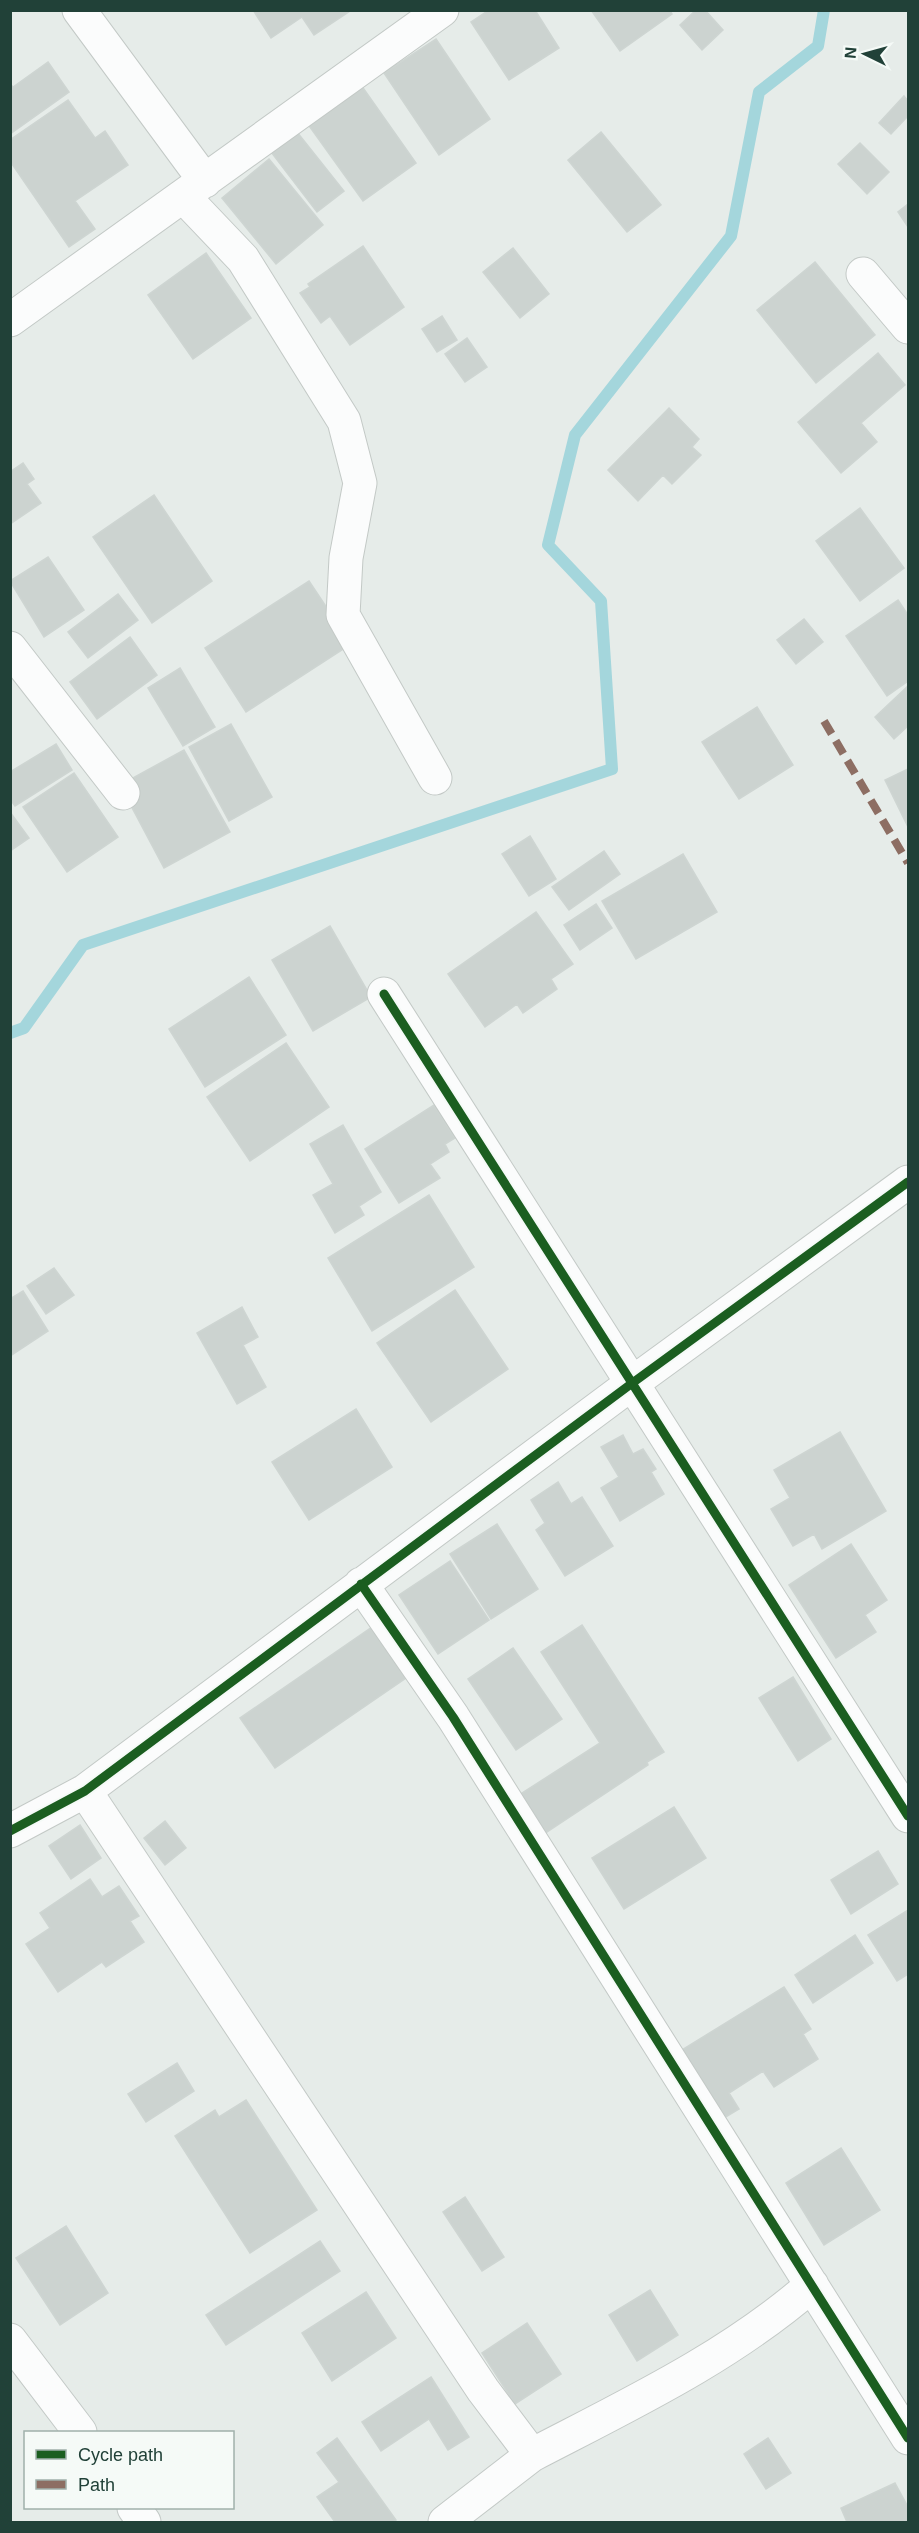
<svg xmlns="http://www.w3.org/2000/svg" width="919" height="2533" font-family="Helvetica,sans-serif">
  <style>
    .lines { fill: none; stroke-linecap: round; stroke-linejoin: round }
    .stream { stroke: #a4d6dc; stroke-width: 12 }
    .building { fill: #ccd3d0; stroke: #ced5d2; stroke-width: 1.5 }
    .street-casing { stroke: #c3c9c6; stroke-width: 35 }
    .street { stroke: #fbfcfc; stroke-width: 33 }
    .quiet { stroke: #8d6e63; stroke-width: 8; stroke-dasharray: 15 8; stroke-linecap: butt }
    .cycleway-casing { stroke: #f5faf7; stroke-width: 13 }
    .cycleway { stroke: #1b5e20; stroke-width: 9 }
  </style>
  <rect width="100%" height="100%" fill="#e6ece9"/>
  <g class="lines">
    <path class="stream" d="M 10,1033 L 24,1028 L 83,945 L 612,769 L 601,601 L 548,545 L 575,435 L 731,236 L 759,92 L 818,46 L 824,10"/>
  </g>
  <path class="building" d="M 253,10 L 350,10 L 350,11 L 314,35 L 302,17 L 271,38 Z
    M 489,10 L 535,10 L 559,48 L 509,80 L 471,22 Z
    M 591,10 L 670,10 L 672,14 L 620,51 Z
    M 696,10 L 705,10 L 723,30 L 702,50 L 680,25 Z
    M 436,39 L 490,119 L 439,155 L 384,73 Z
    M 48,62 L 69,92 L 10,134 L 10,84 L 13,87 Z
    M 361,85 L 416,163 L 363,201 L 307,123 Z
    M 904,96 L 908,101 L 908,116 L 891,134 L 879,123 Z
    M 68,100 L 95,138 L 105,131 L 128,165 L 75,201 L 95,229 L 69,247 L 10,161 L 10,140 Z
    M 297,132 L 344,191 L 317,212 L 271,152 Z
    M 601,132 L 661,205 L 627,232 L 568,160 Z
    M 860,143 L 889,172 L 867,194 L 838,164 Z
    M 269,159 L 323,225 L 276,264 L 222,198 Z
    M 908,204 L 908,227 L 898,212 Z
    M 363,246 L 404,307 L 350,345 L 330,316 L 321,323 L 300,293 L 310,287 L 308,284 Z
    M 513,248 L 549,294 L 520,318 L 483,272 Z
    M 206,253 L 251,318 L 193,359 L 148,295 Z
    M 815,262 L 875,335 L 816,383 L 757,310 Z
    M 442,316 L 457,340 L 437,352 L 422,329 Z
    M 467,338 L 487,367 L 465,382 L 445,354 Z
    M 878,353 L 905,385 L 861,423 L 877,442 L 841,473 L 798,422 Z
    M 669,408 L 699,439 L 692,447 L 701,455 L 672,484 L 663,475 L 638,501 L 608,470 Z
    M 23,463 L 34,479 L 27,484 L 41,503 L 10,524 L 10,472 Z
    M 154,495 L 212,581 L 152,623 L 93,537 Z
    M 860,508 L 904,568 L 860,601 L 816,541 Z
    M 48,557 L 84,610 L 44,637 L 10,581 Z
    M 309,581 L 351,644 L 246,712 L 205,648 Z
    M 118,594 L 138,620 L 88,658 L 68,632 Z
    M 898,600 L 908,615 L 908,681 L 887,696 L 846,636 Z
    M 804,619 L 823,642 L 796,664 L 777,640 Z
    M 130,637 L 157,675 L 97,719 L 70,682 Z
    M 180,668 L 215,727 L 183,746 L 148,688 Z
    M 907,687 L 908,726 L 894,739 L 875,717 Z
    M 757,707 L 793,765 L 739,799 L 702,742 Z
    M 231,724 L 272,797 L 229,821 L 189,747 Z
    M 56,744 L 72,770 L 15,806 L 10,799 L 10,772 Z
    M 184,750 L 230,832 L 164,868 L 120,785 Z
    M 908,769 L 908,827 L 885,780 Z
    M 74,773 L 118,837 L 67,872 L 23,807 Z
    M 10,812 L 29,838 L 10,851 Z
    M 530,836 L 556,879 L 529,896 L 502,854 Z
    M 604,851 L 620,874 L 569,910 L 552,887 Z
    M 683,854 L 717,912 L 636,959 L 602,901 Z
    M 596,904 L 612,928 L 580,950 L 564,925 Z
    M 536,912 L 573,964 L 551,979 L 557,989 L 523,1013 L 517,1004 L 485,1027 L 448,974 Z
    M 330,926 L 371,997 L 313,1031 L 272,960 Z
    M 249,977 L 286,1035 L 205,1087 L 169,1029 Z
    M 286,1043 L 329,1107 L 250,1161 L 207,1097 Z
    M 434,1105 L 455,1138 L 445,1144 L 449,1152 L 430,1164 L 440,1178 L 399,1203 L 365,1149 Z
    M 343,1125 L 381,1192 L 359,1206 L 364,1215 L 335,1233 L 313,1195 L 333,1184 L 310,1144 Z
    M 429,1195 L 474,1267 L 372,1331 L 328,1258 Z
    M 54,1268 L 74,1295 L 46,1314 L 27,1286 Z
    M 455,1290 L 508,1369 L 431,1422 L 377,1343 Z
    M 23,1291 L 48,1331 L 10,1356 L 10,1299 Z
    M 242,1307 L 258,1337 L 243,1345 L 266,1387 L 237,1404 L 197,1333 Z
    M 356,1409 L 392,1467 L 309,1520 L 272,1462 Z
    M 840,1432 L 886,1511 L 822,1549 L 814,1534 L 793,1546 L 771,1509 L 790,1498 L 774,1470 Z
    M 623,1435 L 633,1454 L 643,1449 L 656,1469 L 651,1472 L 664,1494 L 620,1521 L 601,1488 L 619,1477 L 601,1447 Z
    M 558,1482 L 571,1504 L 582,1497 L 613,1546 L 565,1576 L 536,1530 L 545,1523 L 531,1500 Z
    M 497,1524 L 538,1589 L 491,1619 L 450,1554 Z
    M 851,1544 L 887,1600 L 865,1615 L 876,1632 L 836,1658 L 789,1585 Z
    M 450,1561 L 489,1620 L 438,1654 L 399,1595 Z
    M 582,1625 L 664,1752 L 647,1762 L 648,1765 L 544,1834 L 519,1795 L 600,1743 L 541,1652 Z
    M 372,1627 L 406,1678 L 275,1768 L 240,1718 Z
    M 513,1648 L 562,1719 L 516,1750 L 468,1679 Z
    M 793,1677 L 831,1739 L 798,1761 L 759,1698 Z
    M 674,1807 L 706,1858 L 624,1909 L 592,1858 Z
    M 165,1821 L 186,1848 L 165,1865 L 144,1838 Z
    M 80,1825 L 101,1858 L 71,1879 L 49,1846 Z
    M 878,1851 L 898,1884 L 851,1914 L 831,1880 Z
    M 90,1879 L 102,1897 L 119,1886 L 139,1916 L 130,1921 L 144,1942 L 106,1967 L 102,1962 L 58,1992 L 26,1944 L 50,1928 L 40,1913 Z
    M 908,1910 L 908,1974 L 897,1981 L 868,1935 Z
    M 855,1935 L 873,1963 L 813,2003 L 795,1975 Z
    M 784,1987 L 811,2029 L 803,2034 L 818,2059 L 774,2087 L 763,2071 L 729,2093 L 739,2109 L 719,2121 L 677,2053 Z
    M 177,2063 L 194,2091 L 146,2122 L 128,2094 Z
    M 246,2100 L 317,2210 L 250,2253 L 175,2136 L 215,2110 L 219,2117 Z
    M 841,2148 L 880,2210 L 824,2245 L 786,2183 Z
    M 465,2197 L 504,2257 L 482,2271 L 443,2212 Z
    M 66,2226 L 108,2293 L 60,2325 L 16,2258 Z
    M 320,2241 L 340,2271 L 226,2345 L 206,2315 Z
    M 650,2290 L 678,2335 L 637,2361 L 609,2315 Z
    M 366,2292 L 396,2338 L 332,2381 L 302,2333 Z
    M 527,2323 L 561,2374 L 515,2404 L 482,2353 Z
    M 431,2377 L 469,2437 L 448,2450 L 429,2419 L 381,2451 L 362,2422 Z
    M 337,2438 L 396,2520 L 393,2522 L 335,2522 L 317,2497 L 339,2482 L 317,2453 Z
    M 768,2438 L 791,2473 L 766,2489 L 744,2454 Z
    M 895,2483 L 908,2507 L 908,2522 L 847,2522 L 841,2508 Z"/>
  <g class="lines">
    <g class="street-casing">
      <path id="street" d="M 79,10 L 205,181
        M 183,196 L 243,259 L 344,421 L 360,483 L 346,558 L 343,615 L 435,778
        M 863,274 L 908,327
        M 10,320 L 442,10
        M 10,648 L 123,793
        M 384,994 L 908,1816
        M 361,1584 L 453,1717 L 908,2438
        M 85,1791 L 483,2390 L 532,2455 L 445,2522
        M 10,1831 L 85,1791 L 631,1384 L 908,1182
        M 10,2340 L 80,2432
        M 532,2455 C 630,2404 728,2358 812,2285
        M 134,2508 L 144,2522"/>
    </g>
    <use href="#street" class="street"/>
    <path class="quiet" d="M 824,721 L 908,863"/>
    <g class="cycleway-casing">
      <path id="cycleway" d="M 384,994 L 908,1816
        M 361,1584 L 453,1717 L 908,2438
        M 10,1831 L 85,1791 L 631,1384 L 908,1182"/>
    </g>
    <use href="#cycleway" class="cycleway"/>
  </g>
  <rect width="919" height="2533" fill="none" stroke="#214138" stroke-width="24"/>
  <rect x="24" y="2431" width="210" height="78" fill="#f5faf7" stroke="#a0b0ab" stroke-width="1.5"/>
  <rect x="36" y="2450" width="30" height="9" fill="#1b5e20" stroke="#a0b0ab" stroke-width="1.5"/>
  <text x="78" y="2461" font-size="18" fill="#214138">Cycle path</text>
  <rect x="36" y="2480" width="30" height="9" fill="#8d6e63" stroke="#a0b0ab" stroke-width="1.5"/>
  <text x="78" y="2491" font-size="18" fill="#214138">Path</text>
  <g transform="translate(865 54) rotate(275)" stroke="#f5faf7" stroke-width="4.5" paint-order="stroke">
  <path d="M0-4.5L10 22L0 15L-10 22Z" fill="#214138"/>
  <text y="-9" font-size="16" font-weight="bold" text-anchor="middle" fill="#214138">N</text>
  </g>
</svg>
